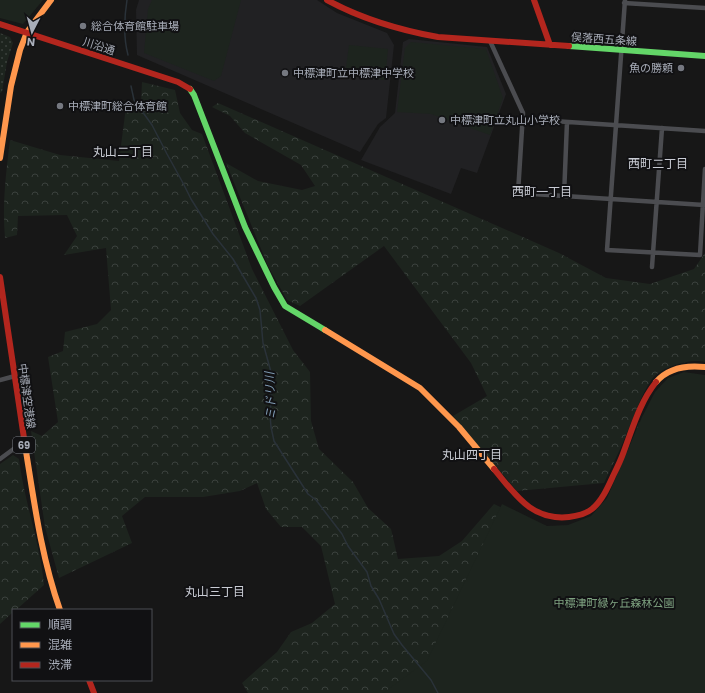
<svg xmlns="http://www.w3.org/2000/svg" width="705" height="693" font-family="Poppins,'Noto Sans JP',sans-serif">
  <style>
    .built { fill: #212123 }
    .grass { fill: url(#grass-dots) }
    .forest { fill: url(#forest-crowns) }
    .park { fill: #1d241e }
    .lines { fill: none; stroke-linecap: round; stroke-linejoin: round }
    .stream { stroke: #2a3239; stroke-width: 1.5 }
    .street { stroke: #4b4c50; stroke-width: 4.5 }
    .fast { stroke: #63d668; stroke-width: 6 }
    .slow { stroke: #ff974d; stroke-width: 6 }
    .jam { stroke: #b3261e; stroke-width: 6 }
    .poi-dot { fill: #757880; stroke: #111113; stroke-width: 1.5 }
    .labels { text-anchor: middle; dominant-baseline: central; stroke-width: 4; stroke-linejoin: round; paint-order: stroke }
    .shield { fill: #111113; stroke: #7b7e86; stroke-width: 1 }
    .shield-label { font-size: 10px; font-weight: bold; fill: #a8adb8 }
    .poi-label { font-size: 11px; fill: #a8adb8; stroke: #111113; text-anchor: start }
    .street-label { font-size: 11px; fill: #a8adb8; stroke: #111113 }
    .park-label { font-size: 11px; fill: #7fa381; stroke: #111113 }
    .neighbourhood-label { font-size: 12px; fill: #c9ccd4; stroke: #111113 }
    .water-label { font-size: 12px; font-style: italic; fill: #7f9bb3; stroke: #111113 }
  </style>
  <defs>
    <pattern id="grass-dots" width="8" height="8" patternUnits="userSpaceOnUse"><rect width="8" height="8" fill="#1d241e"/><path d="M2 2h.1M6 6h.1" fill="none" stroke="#3b413d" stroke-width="1.8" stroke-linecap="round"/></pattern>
    <pattern id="forest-crowns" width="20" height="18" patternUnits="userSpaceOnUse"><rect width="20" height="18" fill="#1d241e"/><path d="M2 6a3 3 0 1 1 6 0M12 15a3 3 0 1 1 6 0" fill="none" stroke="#3b413d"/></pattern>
  </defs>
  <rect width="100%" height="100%" fill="#171717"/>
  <path class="built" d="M 139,0 L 317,0 L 337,13 L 387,33 L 394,45 L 386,118 L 378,124 L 360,152 L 137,55 L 136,10 Z
    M 409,39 L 487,47 L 506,94 L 477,173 L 461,168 L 451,194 L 361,160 L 380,127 L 395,113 L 403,42 Z"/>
  <path class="grass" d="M 0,33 L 10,37 L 13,43 L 7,62 L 2,92 L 0,93 Z"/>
  <path class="forest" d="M 142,82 L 175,90 L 180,113 L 192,130 L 202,134 L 252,269 L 293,350 L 310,372 L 311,421 L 319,449 L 353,482 L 368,508 L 391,529 L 398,559 L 439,556 L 462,541 L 494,504 L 515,514 L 546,526 L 568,527 L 592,518 L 607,500 L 624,466 L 639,422 L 661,432 L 705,693 L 248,693 L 242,683 L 277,652 L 291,632 L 312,623 L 335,604 L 321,546 L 302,527 L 281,527 L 266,509 L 257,483 L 240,491 L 203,497 L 145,497 L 122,516 L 132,543 L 59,578 L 45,527 L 31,431 L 42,436 L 58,422 L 48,357 L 63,351 L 65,332 L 97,324 L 111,310 L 106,248 L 64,255 L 77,236 L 67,215 L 18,216 L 17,235 L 5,238 C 2,205 6,173 10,140 L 60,155 L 119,161 L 126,107 L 141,103 Z
    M 218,103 L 559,253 L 606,278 L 650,284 L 694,269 L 705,253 L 705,362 C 691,358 661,367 652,379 C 640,396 634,417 626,435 C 620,451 611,467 604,483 L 517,491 L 453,416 L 487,396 L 471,363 L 384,246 L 300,306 L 287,300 L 268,266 L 226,163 L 258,181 L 302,190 L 315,186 L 301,165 L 245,133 L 230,116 L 212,107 Z
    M 13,455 L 19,459 C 24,501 40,542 44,585 L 16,610 L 13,610 L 13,612 L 0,624 L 0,464 Z"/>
  <path class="park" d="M 0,0 L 43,0 L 23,24 L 0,18 Z
    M 152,0 L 241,0 L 221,76 L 214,81 L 144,53 L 148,9 Z
    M 411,42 L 486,49 L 503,98 L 490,135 L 431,114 L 397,112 L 405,48 Z
    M 349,45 L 388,49 L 385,80 L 345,75 Z
    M 684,372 L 705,375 L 705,693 L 383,693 L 427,661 L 502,504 L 547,526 L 568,525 L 591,516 L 607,498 L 642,417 L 655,392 L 668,378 Z"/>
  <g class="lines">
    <path class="stream" d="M 127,0 C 124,19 123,36 128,55
      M 131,86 L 134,100 L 152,125 L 167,154 L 183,183 L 191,199 L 213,234 L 233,259 L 256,298 L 260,310 L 263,343 L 271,372 L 272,388 L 270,415 L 271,427 L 274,441 L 308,494 L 316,500 L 342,534 L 348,546 L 367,572 L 371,586 L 379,599 L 394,634 L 402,645 L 431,680 L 438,693"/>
    <path class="street" d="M 625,0 L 607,250 L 700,255 L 705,169
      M 624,3 L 705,8
      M 490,41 L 523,113 L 518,193 L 704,205
      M 523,119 L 705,131
      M 564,196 L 567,122
      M 652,267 L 662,128
      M 0,380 L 15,376
      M 0,459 L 23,442"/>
    <path class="fast" d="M 569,46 L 705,56
      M 190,89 L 194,95 L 245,227 L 274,287 L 285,306 L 325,330"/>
    <path class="slow" d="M 0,158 L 11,86 L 20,50 L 27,32 L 51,0
      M 325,330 L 420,388 L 459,427 L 494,469
      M 656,382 C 668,368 687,365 705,367
      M 25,445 C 34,501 41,556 60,610"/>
    <path class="jam" d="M 327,0 C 362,19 399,30 438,37 L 569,46
      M 534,0 L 550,45
      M 0,24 L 178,82 L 190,89
      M 0,277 L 25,445
      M 494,469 C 515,494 531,521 569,517 C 577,516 586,514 592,509 C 602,501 608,487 613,476 C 617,468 621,460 624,451 C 633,427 640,402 656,382
      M 89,680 L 94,693"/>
  </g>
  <g class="poi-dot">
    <circle cx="83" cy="26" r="4"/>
    <circle cx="681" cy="68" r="4"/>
    <circle cx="285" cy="73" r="4"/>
    <circle cx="60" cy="106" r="4"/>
    <circle cx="442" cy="120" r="4"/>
  </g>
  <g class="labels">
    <rect class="shield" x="13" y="437" width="22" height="16" rx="3"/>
    <g class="shield-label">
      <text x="24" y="445">69</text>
    </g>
    <g class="poi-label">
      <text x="91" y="26">総合体育館駐車場</text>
      <text x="673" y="68" text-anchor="end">魚の勝頼</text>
      <text x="293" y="73">中標津町立中標津中学校</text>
      <text x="68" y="106">中標津町総合体育館</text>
      <text x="450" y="120">中標津町立丸山小学校</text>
    </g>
    <g class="street-label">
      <text transform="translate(604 39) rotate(4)">俣落西五条線</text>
      <text transform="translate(99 46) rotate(18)">川沿通</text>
      <text transform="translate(27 396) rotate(82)">中標津空港線</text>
    </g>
    <g class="park-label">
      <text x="614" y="603">中標津町緑ヶ丘森林公園</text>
    </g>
    <g class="neighbourhood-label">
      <text x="123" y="151">丸山二丁目</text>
      <text x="658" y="163">西町二丁目</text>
      <text x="542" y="191">西町一丁目</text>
      <text x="472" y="454">丸山四丁目</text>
      <text x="215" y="591">丸山三丁目</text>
    </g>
    <g class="water-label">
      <text transform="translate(270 396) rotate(-92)">ミドリ川</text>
    </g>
  </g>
  <rect x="12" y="609" width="140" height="72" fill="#111113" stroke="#4d4f55"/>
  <rect x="20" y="622" width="20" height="6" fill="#63d668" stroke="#4d4f55"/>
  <text x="48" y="629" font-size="12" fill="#a8adb8">順調</text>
  <rect x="20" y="642" width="20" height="6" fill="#ff974d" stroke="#4d4f55"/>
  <text x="48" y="649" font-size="12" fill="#a8adb8">混雑</text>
  <rect x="20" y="662" width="20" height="6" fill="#b3261e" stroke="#4d4f55"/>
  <text x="48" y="669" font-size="12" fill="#a8adb8">渋滞</text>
  <g transform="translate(32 32) rotate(186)" stroke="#111113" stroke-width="3" paint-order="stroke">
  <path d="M0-3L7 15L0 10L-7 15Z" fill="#a8adb8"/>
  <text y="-6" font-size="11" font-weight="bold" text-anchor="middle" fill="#a8adb8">N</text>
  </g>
</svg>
